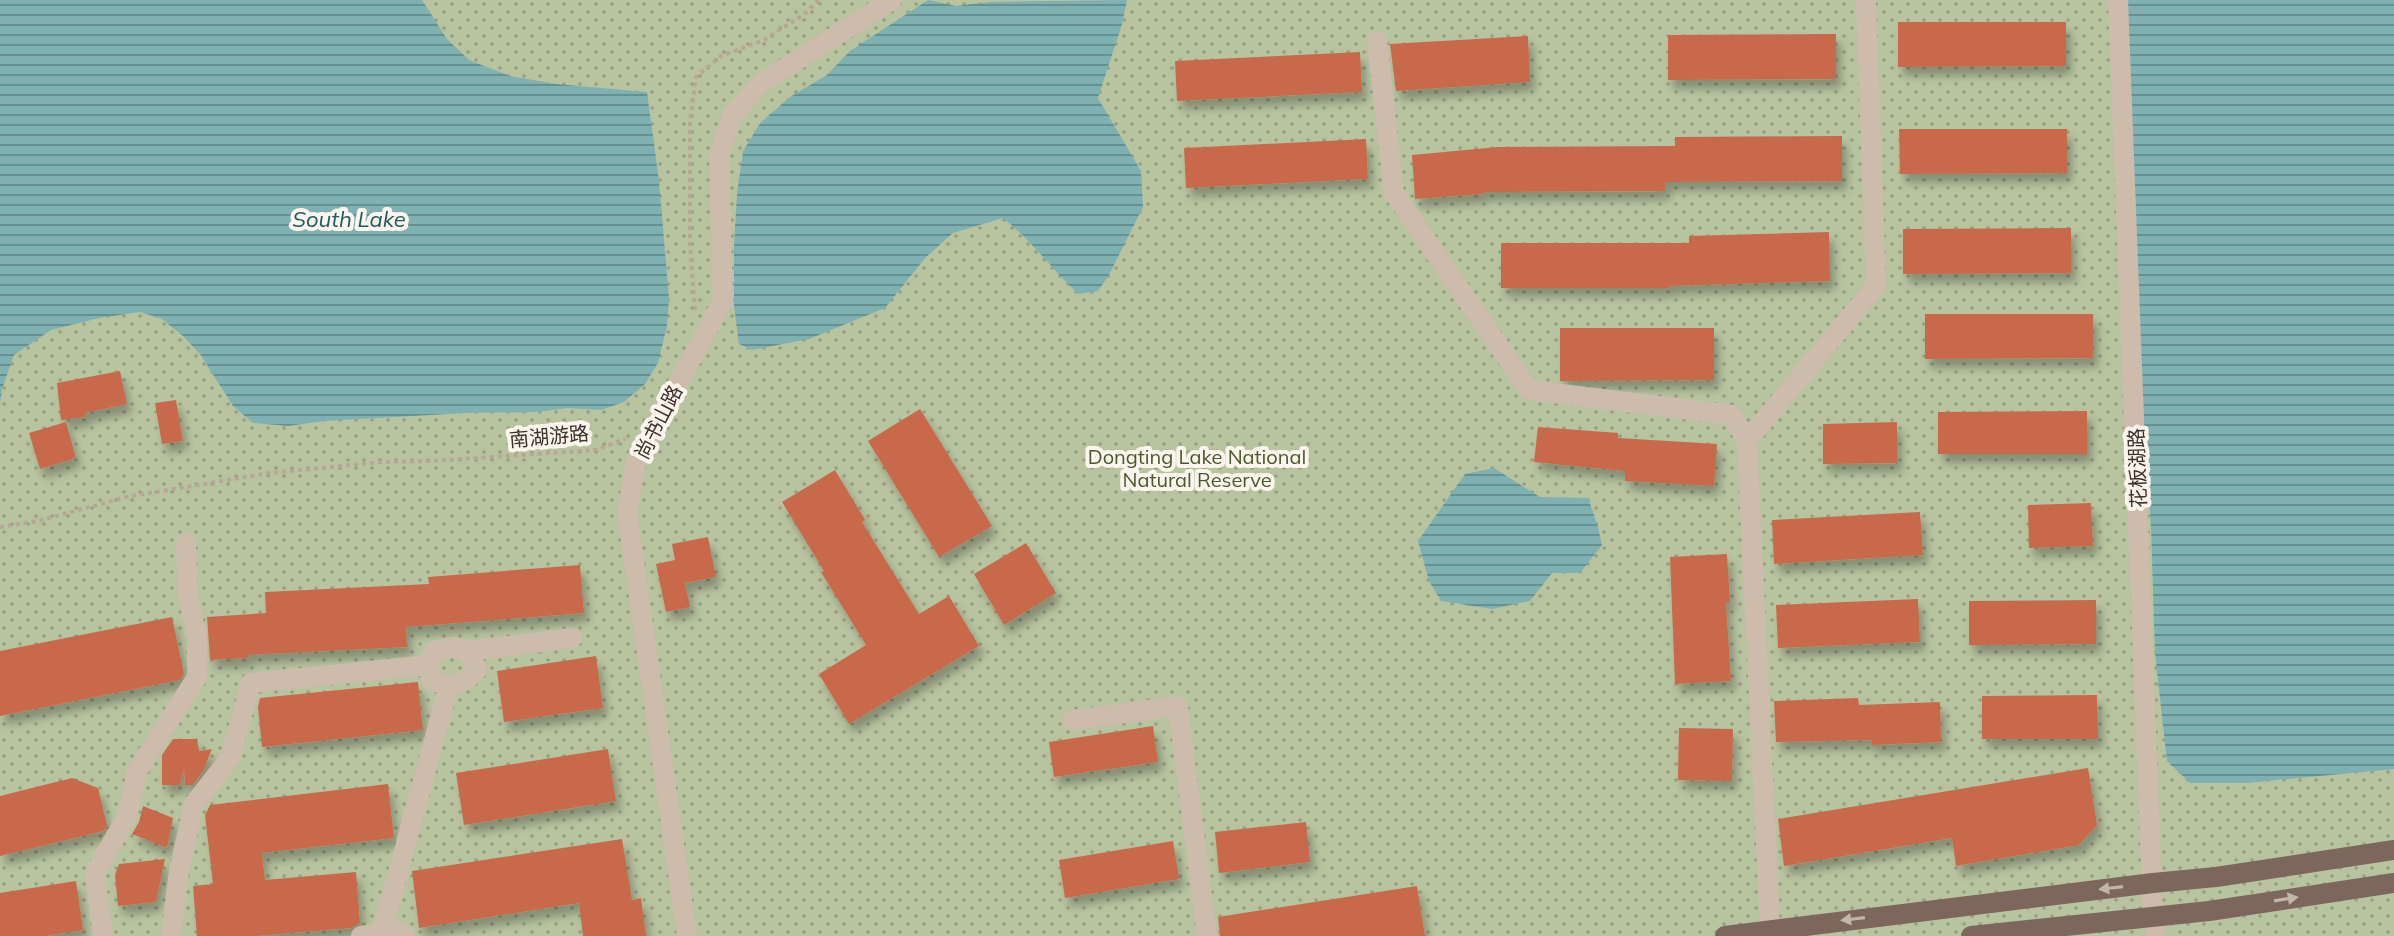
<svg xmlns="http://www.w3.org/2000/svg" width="2394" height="936" font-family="Mulish,'Noto Sans SC',sans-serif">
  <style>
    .park { fill: url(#park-dots) }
    .water { fill: url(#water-rules) }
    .building { fill: #c8694b; filter: url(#shadow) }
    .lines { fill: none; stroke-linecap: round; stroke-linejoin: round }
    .path { stroke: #b9a596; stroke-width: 4; stroke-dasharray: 4 4; stroke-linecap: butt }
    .minor { stroke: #cdbbac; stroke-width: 20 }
    .tertiary { stroke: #cdbbac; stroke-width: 20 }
    .primary { stroke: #7d675c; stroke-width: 20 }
    .oneway { fill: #c2b5ac }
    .labels { text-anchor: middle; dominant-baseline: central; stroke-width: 8; stroke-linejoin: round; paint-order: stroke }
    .street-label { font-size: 20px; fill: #3b302b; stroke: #fbf5ee }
    .park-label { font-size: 20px; fill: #4a5a2e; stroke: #fbf5ee }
    .water-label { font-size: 22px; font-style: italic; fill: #1f5a5e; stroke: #fbf5ee }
  </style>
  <defs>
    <pattern id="park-dots" width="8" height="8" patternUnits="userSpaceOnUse" patternTransform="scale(2)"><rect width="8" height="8" fill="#b8c4a0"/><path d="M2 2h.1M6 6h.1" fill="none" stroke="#97a083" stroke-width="1.8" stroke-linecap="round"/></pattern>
    <pattern id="water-rules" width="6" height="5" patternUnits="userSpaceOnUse" patternTransform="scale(2)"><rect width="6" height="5" fill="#7fb0b2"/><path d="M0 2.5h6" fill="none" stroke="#699091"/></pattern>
    <filter id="shadow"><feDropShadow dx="5" dy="9" stdDeviation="4" flood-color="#0004"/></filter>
  </defs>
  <rect width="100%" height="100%" fill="#f4ebe1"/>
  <path class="park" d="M 0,0 L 2394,0 L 2394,936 L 0,936 Z"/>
  <path class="water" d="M 0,0 L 422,0 L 447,39 L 469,60 L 510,76 L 556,84 L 647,92 L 659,181 L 669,298 L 667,326 L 658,363 L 645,384 L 624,402 L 601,410 L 568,408 L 536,412 L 466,413 L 324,421 L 288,426 L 253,423 L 233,406 L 200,354 L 183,336 L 162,319 L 140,312 L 99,318 L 51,330 L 14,355 L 2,389 L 0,404 Z
    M 928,0 L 956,6 L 989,2 L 1127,0 L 1122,24 L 1098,98 L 1141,171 L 1143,207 L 1109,275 L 1098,291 L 1078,294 C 1052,269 1031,240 1003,218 L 953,233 L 926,257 L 885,308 L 809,339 L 752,350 L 739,344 L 734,306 L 734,245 L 737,194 L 743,151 L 761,122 L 790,97 L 827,75 L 850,51 Z
    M 2124,0 L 2394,0 L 2394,769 L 2247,783 L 2190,783 L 2167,761 L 2155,653 L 2151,528 L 2133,262 Z
    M 1494,468 L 1540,497 L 1588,498 L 1597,523 L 1602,545 L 1580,573 L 1552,573 L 1530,601 L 1492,609 L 1441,601 L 1429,581 L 1418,541 L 1465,474 Z"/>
  <path class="building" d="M 1898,22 L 2066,22 L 2066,66 L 1898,67 Z
    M 1836,34 L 1836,79 L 1668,80 L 1668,35 Z
    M 1528,36 L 1530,82 L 1396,91 L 1390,44 Z
    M 1360,52 L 1362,92 L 1177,101 L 1175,61 Z
    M 1899,129 L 2067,129 L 2067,173 L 1900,174 Z
    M 1842,136 L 1842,181 L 1665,182 L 1665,191 L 1483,192 L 1483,194 L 1415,199 L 1412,155 L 1498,147 L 1675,146 L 1675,137 Z
    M 1366,139 L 1368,179 L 1186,188 L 1184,148 Z
    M 2071,228 L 2071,273 L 1903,274 L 1903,229 Z
    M 1829,232 L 1830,281 L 1669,286 L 1669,288 L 1501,288 L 1501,243 L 1689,243 L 1689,236 Z
    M 1925,314 L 2093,314 L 2093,358 L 1925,359 Z
    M 1560,328 L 1714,328 L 1714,380 L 1560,381 Z
    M 120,371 L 127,404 L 85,413 L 86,417 L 61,420 L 57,383 Z
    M 176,400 L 183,441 L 162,444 L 155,403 Z
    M 920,409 L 992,526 L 939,557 L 868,441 Z
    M 2087,411 L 2087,454 L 1938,454 L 1938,412 Z
    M 66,422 L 76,458 L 40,469 L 29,433 Z
    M 1897,422 L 1897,463 L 1823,464 L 1823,424 Z
    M 1538,427 L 1618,433 L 1618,438 L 1717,444 L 1714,486 L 1625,481 L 1625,471 L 1534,462 Z
    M 835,470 L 865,520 L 862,522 L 919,614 L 949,596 L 979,646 L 849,724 L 819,674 L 866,645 L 821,572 L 824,571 L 782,502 Z
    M 2091,503 L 2093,546 L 2029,548 L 2028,505 Z
    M 1920,512 L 1923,555 L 1774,564 L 1772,520 Z
    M 708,537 L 716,577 L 685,583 L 690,607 L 666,612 L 656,564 L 675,560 L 672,544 Z
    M 1026,543 L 1056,593 L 1004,625 L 974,574 Z
    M 1727,554 L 1730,602 L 1726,603 L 1731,681 L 1675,684 L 1670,557 Z
    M 580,565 L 584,613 L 406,627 L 407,647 L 247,655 L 247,658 L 210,660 L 207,617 L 266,613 L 265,592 L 429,584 L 428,577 Z
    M 1918,599 L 1920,642 L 1778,648 L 1776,605 Z
    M 2096,600 L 2096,644 L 1969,645 L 1969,601 Z
    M 172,617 L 184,674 L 180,680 L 0,716 L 0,651 Z
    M 596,656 L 603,708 L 504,722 L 497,671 Z
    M 418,682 L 423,730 L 262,747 L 258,707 L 260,698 Z
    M 2097,695 L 2098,739 L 1982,739 L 1982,696 Z
    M 1858,698 L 1859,705 L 1940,702 L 1941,742 L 1872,745 L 1872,740 L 1776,742 L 1774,701 Z
    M 1153,726 L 1158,762 L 1054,777 L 1049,742 Z
    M 1679,728 L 1733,729 L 1732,781 L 1678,780 Z
    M 173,739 L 197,739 L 199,751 L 212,749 L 203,771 L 193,785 L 185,785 L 184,768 L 180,785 L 162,785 L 162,755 Z
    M 608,749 L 616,801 L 464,825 L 456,773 Z
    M 2088,768 L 2097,825 L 2079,845 L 1956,866 L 1952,838 L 1784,866 L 1778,819 Z
    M 72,778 L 98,788 L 107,825 L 104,831 L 0,856 L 0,796 Z
    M 388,784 L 394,838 L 262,853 L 265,880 L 356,872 L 360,923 L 351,928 L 256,936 L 197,936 L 193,886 L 213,884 L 205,815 L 210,805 Z
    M 143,806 L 173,818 L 167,848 L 132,834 L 139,822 Z
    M 1306,822 L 1310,862 L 1219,873 L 1215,832 Z
    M 622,839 L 632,900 L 641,898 L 646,936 L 583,936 L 579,903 L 419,928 L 412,871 Z
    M 1173,841 L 1179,879 L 1065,898 L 1059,860 Z
    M 165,859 L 156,902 L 118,906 L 115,875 L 119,864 Z
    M 76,881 L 83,930 L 45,936 L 0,936 L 0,893 Z
    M 1417,886 L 1425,936 L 1220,936 L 1218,917 Z"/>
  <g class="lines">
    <path class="path" d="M 695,310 L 690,246 L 690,122 L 696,77 L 721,56 L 764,40 L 803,15 L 819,0
      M 0,527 L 38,521 L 126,497 L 270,473 L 381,462 L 432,461 L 595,450 L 625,439"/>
    <path class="minor" d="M 1377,41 L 1394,193 L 1529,390 L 1732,415 L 1747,441
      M 469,651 L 454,647 L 434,651 L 428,665 L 432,681 C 453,686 462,687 477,670 L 469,651 L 572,638
      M 1073,720 L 1178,706 L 1207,936
      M 1770,929 L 1747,441 L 1876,286 L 1866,0
      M 382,932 L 449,685
      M 103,936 L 95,873 L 127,816 L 137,771 L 197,677 L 197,638 L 188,595 L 186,543
      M 171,936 L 179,871 L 194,804 L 230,758 L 251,683 L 428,665
      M 361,936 L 401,931 L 405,936"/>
    <path class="tertiary" d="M 2118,0 L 2153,917 L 2156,936
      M 687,936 L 627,512 L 637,458 L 723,301 L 719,157 L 732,116 L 761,83 L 892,0"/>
    <path class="primary" d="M 1725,936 L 2153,883 L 2216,877 L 2394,850
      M 1971,936 L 2209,911 L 2394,883"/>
  </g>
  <defs><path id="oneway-solid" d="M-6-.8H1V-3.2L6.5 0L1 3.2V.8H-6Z" transform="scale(2)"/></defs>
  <g class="oneway">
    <use href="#oneway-solid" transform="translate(2111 888) rotate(173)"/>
    <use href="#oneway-solid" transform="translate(2286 899) rotate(-9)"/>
    <use href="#oneway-solid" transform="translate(1853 919) rotate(173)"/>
  </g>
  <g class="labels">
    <g class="street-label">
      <text transform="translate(658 422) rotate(-63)">尚书山路</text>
      <text transform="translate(549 436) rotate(-5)">南湖游路</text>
      <text transform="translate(2137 468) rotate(-92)">花板湖路</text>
    </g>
    <g class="park-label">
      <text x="1197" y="456">Dongting Lake National<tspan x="1197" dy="23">Natural Reserve</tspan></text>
    </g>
    <g class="water-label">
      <text x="349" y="219">South Lake</text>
    </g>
  </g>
</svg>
